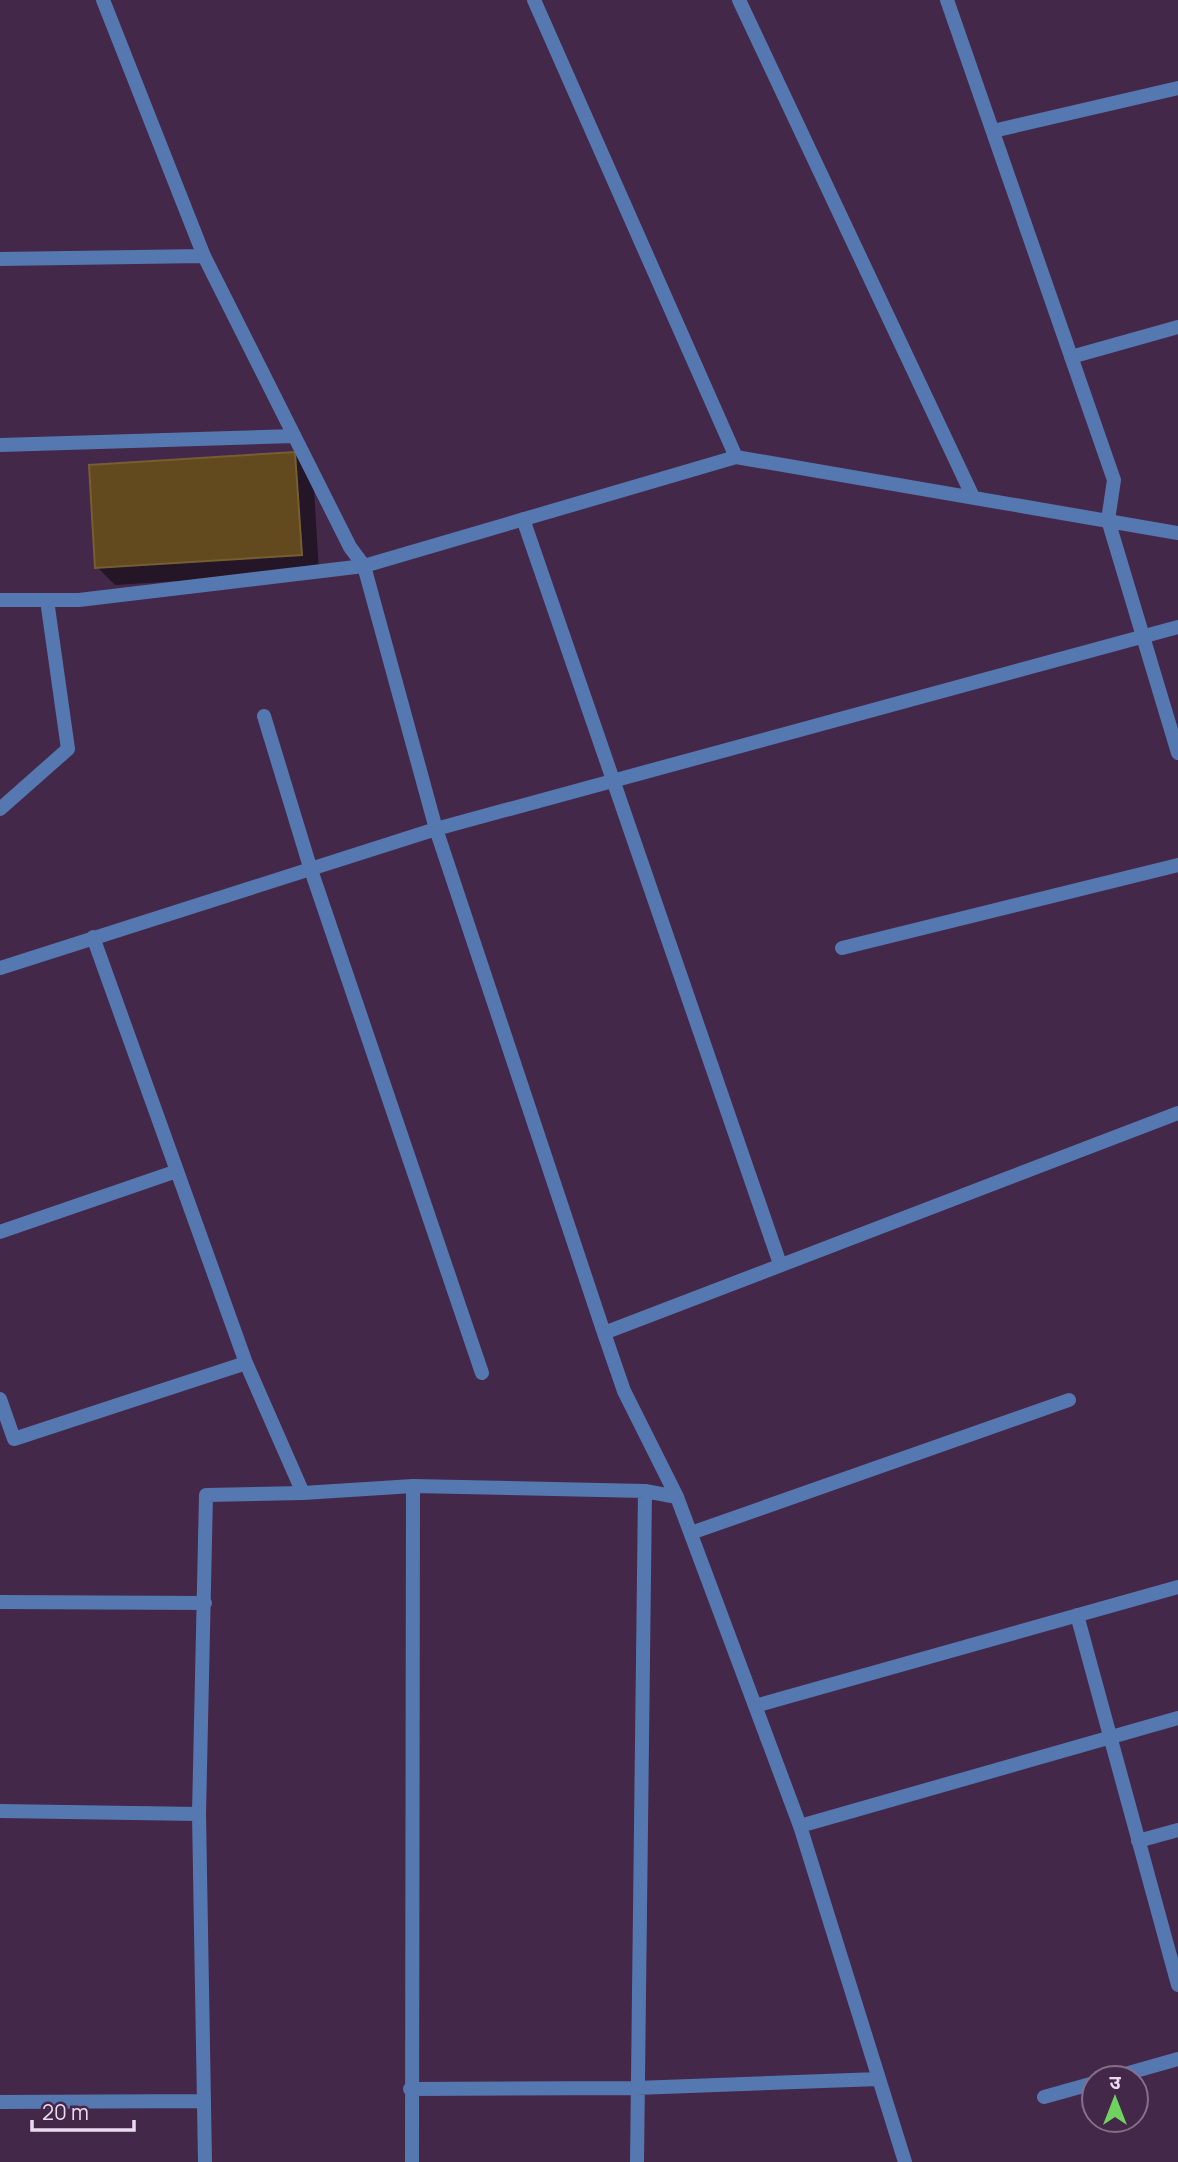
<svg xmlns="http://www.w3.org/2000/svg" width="1178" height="2162" font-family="Manrope,'Noto Sans Devanagari',sans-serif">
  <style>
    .shadow { fill: #0007 }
    .building { fill: #624a1e; stroke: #765e33; stroke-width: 2 }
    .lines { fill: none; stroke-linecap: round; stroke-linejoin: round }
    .street { stroke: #5678b1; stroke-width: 14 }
  </style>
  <rect width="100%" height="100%" fill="#442849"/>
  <path class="shadow" d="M 295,453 L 313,472 L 319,572 L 115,585 L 97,567 Z"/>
  <path class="building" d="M 295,452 L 302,555 L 95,568 L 89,465 Z"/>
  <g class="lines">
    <path class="street" d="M 103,0 L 204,256 L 350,547 L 364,566 L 436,829 L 604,1333 L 624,1391 L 677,1497 L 800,1826 L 905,2162
      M 534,0 L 736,457
      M 739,0 L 973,497
      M 947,0 L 1114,480 L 1108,520 L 1178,753
      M 993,131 L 1178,88
      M 0,259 L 204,256
      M 1071,357 L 1178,327
      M 0,445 L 294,436
      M 523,519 L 780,1264
      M 0,600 L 79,600 L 364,566 L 736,457 L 1178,533
      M 264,716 L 310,867 L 482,1373
      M 0,809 L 68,749 L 47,600
      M 93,937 L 246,1363 L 303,1493 L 413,1486 L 412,2162
      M 842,948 L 1178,865
      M 0,968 L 436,829 L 1178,627
      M 0,1232 L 177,1171
      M 604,1333 L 1178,1113
      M 0,1399 L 14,1439 L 246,1363
      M 413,1486 L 645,1491 L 677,1497
      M 691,1533 L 1069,1400
      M 0,1602 L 205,1603
      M 1077,1615 L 1178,1985
      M 755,1706 L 1178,1587
      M 0,1811 L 199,1814
      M 800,1826 L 1178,1718
      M 1138,1841 L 1178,1830
      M 1111,2078 L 1178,2059
      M 410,2089 L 636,2088 L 879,2079
      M 1044,2097 L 1094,2083
      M 0,2102 L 204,2101
      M 205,2162 L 199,1814 L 206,1495 L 303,1493
      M 637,2162 L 645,1491"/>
  </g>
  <g transform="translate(1115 2099)"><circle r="33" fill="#442849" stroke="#876f8b" stroke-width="2"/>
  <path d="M0-5L12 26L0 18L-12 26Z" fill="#70d35f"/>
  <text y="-10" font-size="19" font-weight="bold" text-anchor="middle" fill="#ecdaef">उ</text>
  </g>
  <path d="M32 2120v10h102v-10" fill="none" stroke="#ecdaef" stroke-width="3.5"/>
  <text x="42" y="2120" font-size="21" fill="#ecdaef" stroke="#442849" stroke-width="5" paint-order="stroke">20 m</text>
</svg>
